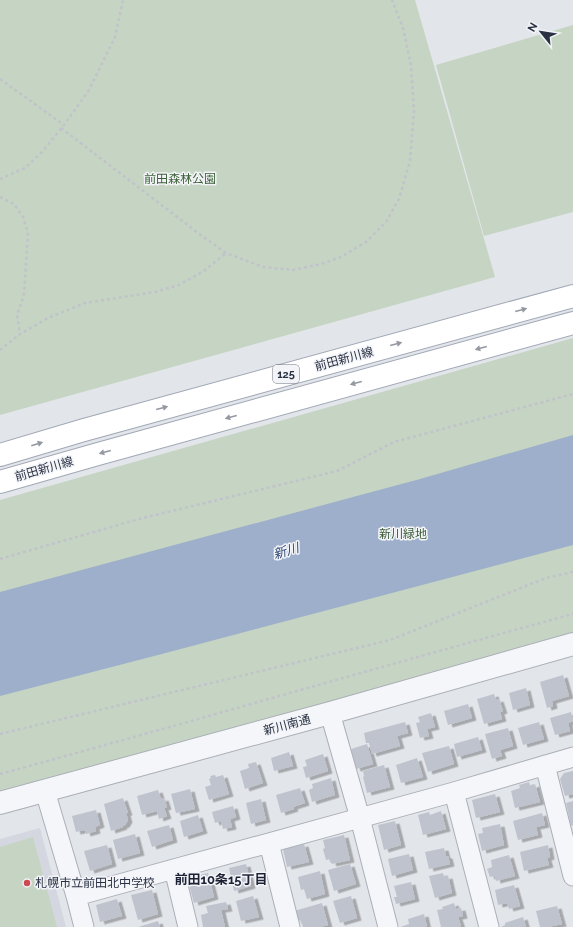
<svg xmlns="http://www.w3.org/2000/svg" width="573" height="927" font-family="Raleway,'Noto Sans JP',sans-serif">
  <style>
    .built { fill: #d4d7df }
    .green { fill: #c6d4c3 }
    .water { fill: #9dafca }
    .building { fill: #bfc3cd; filter: url(#shadow) }
    .lines { fill: none; stroke-linecap: round; stroke-linejoin: round }
    .minor-casing { stroke: #abafb8; stroke-width: 21 }
    .tertiary-casing { stroke: #abafb8; stroke-width: 24 }
    .primary-casing { stroke: #a1a8b6; stroke-width: 24 }
    .path { stroke: #c0c3ca; stroke-width: 2.5; stroke-dasharray: 3 3; stroke-linecap: butt }
    .minor { stroke: #f5f6f9; stroke-width: 19 }
    .tertiary { stroke: #f5f6f9; stroke-width: 22 }
    .primary { stroke: #fff; stroke-width: 22 }
    .oneway { fill: #9498a1 }
    .poi-dot { fill: #cf4750; stroke: #f2f4f8; stroke-width: 1.5 }
    .labels { text-anchor: middle; dominant-baseline: central; stroke-width: 3; stroke-linejoin: round; paint-order: stroke }
    .shield { fill: #f2f4f8; stroke: #666c79; stroke-width: 1 }
    .shield-label { font-size: 11px; font-weight: bold; fill: #2a3143 }
    .park-label { font-size: 12px; fill: #3b5e37; stroke: #f2f4f8 }
    .street-label { font-size: 12px; fill: #2a3143; stroke: #f2f4f8 }
    .poi-label { font-size: 12px; fill: #2a3143; stroke: #f2f4f8; text-anchor: start }
    .water-label { font-size: 13px; font-style: italic; fill: #344c77; stroke: #f2f4f8 }
    .neighbourhood-label { font-size: 13px; font-weight: bold; fill: #1c2234; stroke: #f2f4f8 }
  </style>
  <defs>
    <filter id="shadow"><feDropShadow dx="4.5" dy="2.5" stdDeviation="0" flood-color="#0004"/></filter>
  </defs>
  <rect width="100%" height="100%" fill="#e2e5ea"/>
  <path class="built" d="M 40,828 L 66,927 L 0,927 L 0,839 Z"/>
  <path class="green" d="M 0,0 L 415,0 L 495,277 L 0,415 Z
    M 573,25 L 573,212 L 484,236 L 436,65 Z
    M 573,338 L 573,635 L 0,795 L 0,500 Z
    M 33,837 L 57,927 L 0,927 L 0,847 Z"/>
  <path class="water" d="M 573,435 L 573,545 L 158,655 L 0,696 L 0,592 L 420,479 Z"/>
  <path class="building" d="M 563,675 L 569,696 L 552,701 L 553,706 L 547,708 L 540,682 Z
    M 526,688 L 530,705 L 513,710 L 509,693 Z
    M 494,694 L 496,700 L 499,699 L 503,711 L 500,712 L 502,719 L 484,724 L 477,699 Z
    M 468,704 L 472,718 L 448,725 L 444,711 Z
    M 571,712 L 573,721 L 568,723 L 570,731 L 555,735 L 550,718 Z
    M 431,713 L 435,727 L 427,729 L 429,736 L 420,738 L 416,723 L 420,722 L 418,717 Z
    M 405,722 L 408,733 L 397,736 L 400,746 L 372,754 L 369,743 L 366,743 L 364,733 Z
    M 539,722 L 544,739 L 523,745 L 518,728 Z
    M 508,728 L 513,746 L 500,750 L 502,756 L 492,759 L 485,734 Z
    M 478,737 L 482,750 L 457,757 L 454,744 Z
    M 367,744 L 373,764 L 356,769 L 351,749 Z
    M 449,746 L 454,764 L 428,772 L 422,753 Z
    M 289,752 L 293,766 L 274,771 L 271,758 Z
    M 323,754 L 328,771 L 306,778 L 303,767 L 307,766 L 305,760 Z
    M 417,758 L 423,777 L 401,783 L 396,765 Z
    M 256,762 L 263,783 L 245,789 L 240,771 L 249,768 L 248,764 Z
    M 384,765 L 390,787 L 367,793 L 363,777 L 364,776 L 363,771 Z
    M 573,771 L 573,794 L 565,796 L 560,779 L 564,773 Z
    M 215,775 L 216,777 L 223,775 L 229,794 L 209,800 L 205,787 L 211,785 L 209,779 L 211,778 L 210,776 Z
    M 331,778 L 335,795 L 312,802 L 309,790 L 313,788 L 312,784 Z
    M 529,782 L 530,786 L 535,784 L 540,802 L 515,808 L 511,791 L 520,788 L 519,785 Z
    M 300,788 L 305,803 L 293,807 L 294,809 L 281,813 L 276,795 Z
    M 190,789 L 195,809 L 176,813 L 171,794 Z
    M 158,790 L 161,799 L 164,798 L 167,807 L 164,808 L 167,816 L 159,819 L 157,811 L 142,815 L 137,796 Z
    M 495,794 L 500,812 L 476,818 L 472,800 Z
    M 123,798 L 128,813 L 126,813 L 128,820 L 125,825 L 122,826 L 123,827 L 111,831 L 104,804 Z
    M 261,799 L 266,820 L 251,824 L 246,803 Z
    M 573,801 L 573,825 L 571,826 L 566,803 Z
    M 233,806 L 236,817 L 230,819 L 232,827 L 223,829 L 221,821 L 215,823 L 212,812 Z
    M 96,810 L 100,825 L 95,827 L 96,831 L 86,834 L 85,830 L 76,832 L 72,816 Z
    M 441,811 L 446,829 L 423,835 L 418,815 L 429,812 L 430,815 Z
    M 542,813 L 545,825 L 536,827 L 538,835 L 518,840 L 513,821 Z
    M 198,815 L 203,831 L 184,837 L 180,821 Z
    M 395,821 L 401,845 L 384,850 L 378,825 Z
    M 500,824 L 504,845 L 482,851 L 478,834 L 483,833 L 482,828 Z
    M 169,825 L 173,840 L 152,847 L 147,831 Z
    M 135,834 L 140,853 L 118,859 L 113,840 Z
    M 344,835 L 350,860 L 332,864 L 330,859 L 326,860 L 323,849 L 325,848 L 323,840 Z
    M 304,844 L 309,862 L 287,867 L 283,849 Z
    M 107,845 L 112,864 L 90,871 L 84,851 Z
    M 548,845 L 550,857 L 547,858 L 549,865 L 524,871 L 520,852 Z
    M 444,848 L 446,856 L 448,856 L 450,864 L 429,869 L 425,852 Z
    M 409,854 L 413,870 L 392,876 L 388,859 Z
    M 509,855 L 515,876 L 496,881 L 495,876 L 490,877 L 487,869 L 492,867 L 491,860 Z
    M 246,864 L 251,886 L 234,891 L 229,868 Z
    M 350,864 L 356,884 L 334,891 L 328,870 Z
    M 320,871 L 325,894 L 307,899 L 304,889 L 301,890 L 298,877 Z
    M 208,873 L 214,897 L 194,903 L 187,878 Z
    M 443,873 L 444,877 L 448,876 L 452,893 L 435,898 L 429,876 Z
    M 411,882 L 415,899 L 396,904 L 394,897 L 397,897 L 394,886 Z
    M 514,885 L 520,906 L 509,909 L 507,903 L 498,905 L 495,890 Z
    M 152,890 L 158,914 L 138,920 L 131,895 Z
    M 253,896 L 259,917 L 241,921 L 236,901 Z
    M 351,896 L 357,918 L 340,923 L 333,901 Z
    M 117,899 L 122,916 L 100,922 L 96,905 Z
    M 226,902 L 228,909 L 221,910 L 225,927 L 203,927 L 201,915 L 208,913 L 206,906 Z
    M 322,903 L 328,925 L 319,927 L 303,927 L 301,920 L 297,921 L 294,911 Z
    M 454,903 L 456,909 L 461,908 L 463,916 L 458,917 L 461,926 L 457,927 L 441,927 L 437,910 L 443,909 L 442,907 Z
    M 557,906 L 562,924 L 548,927 L 540,927 L 536,911 Z
    M 424,914 L 427,927 L 400,927 L 409,924 L 408,919 Z
    M 523,917 L 526,927 L 501,927 L 505,925 L 505,923 Z
    M 158,921 L 160,927 L 138,927 Z"/>
  <g class="lines">
    <g class="minor-casing">
      <path id="minor" d="M 330,713 L 360,818 L 388,927
        M 545,765 L 573,876
        M 45,791 L 76,896 L 84,927
        M 454,792 L 489,927
        M 269,843 L 290,927
        M 174,869 L 188,927
        M 76,896 L 454,792 L 573,757"/>
    </g>
    <g class="tertiary-casing">
      <path id="tertiary" d="M 0,803 L 330,713 L 573,644"/>
    </g>
    <g class="primary-casing">
      <path id="primary" d="M 0,455 L 84,430 L 573,296
        M 0,482 L 98,454 L 573,323"/>
    </g>
    <path class="path" d="M 0,79 L 64,125
      M 61,128 L 202,236 L 226,253 L 263,267 L 293,270 L 321,264 L 341,257 L 366,242 L 386,222 L 399,199 L 410,161 L 414,111 L 411,65 L 403,28 L 392,0
      M 0,179 L 25,168 L 42,152 L 64,125 L 89,90 L 115,37 L 123,0
      M 0,197 L 14,204 L 23,217 L 28,233 L 24,295 L 17,315 L 20,334
      M 0,350 L 20,334 L 48,318 L 85,303 L 155,292 L 179,285 L 204,271 L 226,253
      M 0,559 L 139,519 L 337,471 L 394,442 L 573,394
      M 0,734 L 178,691 L 390,640 L 546,578 L 573,572
      M 0,774 C 191,722 382,666 573,614"/>
    <use href="#minor" class="minor"/>
    <use href="#tertiary" class="tertiary"/>
    <use href="#primary" class="primary"/>
  </g>
  <defs><path id="oneway-solid" d="M-6-.8H1V-3.2L6.5 0L1 3.2V.8H-6Z"/></defs>
  <g class="oneway">
    <use href="#oneway-solid" transform="translate(521 310) rotate(-15)"/>
    <use href="#oneway-solid" transform="translate(396 344) rotate(-15)"/>
    <use href="#oneway-solid" transform="translate(481 348) rotate(165)"/>
    <use href="#oneway-solid" transform="translate(356 383) rotate(165)"/>
    <use href="#oneway-solid" transform="translate(162 408) rotate(-15)"/>
    <use href="#oneway-solid" transform="translate(231 417) rotate(165)"/>
    <use href="#oneway-solid" transform="translate(37 444) rotate(-17)"/>
    <use href="#oneway-solid" transform="translate(105 452) rotate(165)"/>
  </g>
  <circle class="poi-dot" cx="27" cy="883" r="4"/>
  <g class="labels">
    <rect class="shield" x="273" y="365" width="26" height="18" rx="3"/>
    <g class="shield-label">
      <text x="286" y="374">125</text>
    </g>
    <g class="park-label">
      <text x="180" y="179">前田森林公園</text>
      <text x="403" y="534">新川緑地</text>
    </g>
    <g class="street-label">
      <text transform="translate(344 359) rotate(-15)">前田新川線</text>
      <text transform="translate(44 469) rotate(-16)">前田新川線</text>
      <text transform="translate(287 725) rotate(-15)">新川南通</text>
    </g>
    <g class="poi-label">
      <text x="35" y="883">札幌市立前田北中学校</text>
    </g>
    <g class="water-label">
      <text transform="translate(286 551) rotate(-16)">新川</text>
    </g>
    <g class="neighbourhood-label">
      <text x="221" y="879">前田10条15丁目</text>
    </g>
  </g>
  <g transform="translate(541 32) rotate(300)" stroke="#f2f4f8" stroke-width="3" paint-order="stroke">
  <path d="M0-3L7 15L0 10L-7 15Z" fill="#2a3143"/>
  <text y="-6" font-size="11" font-weight="bold" text-anchor="middle" fill="#2a3143">N</text>
  </g>
</svg>
